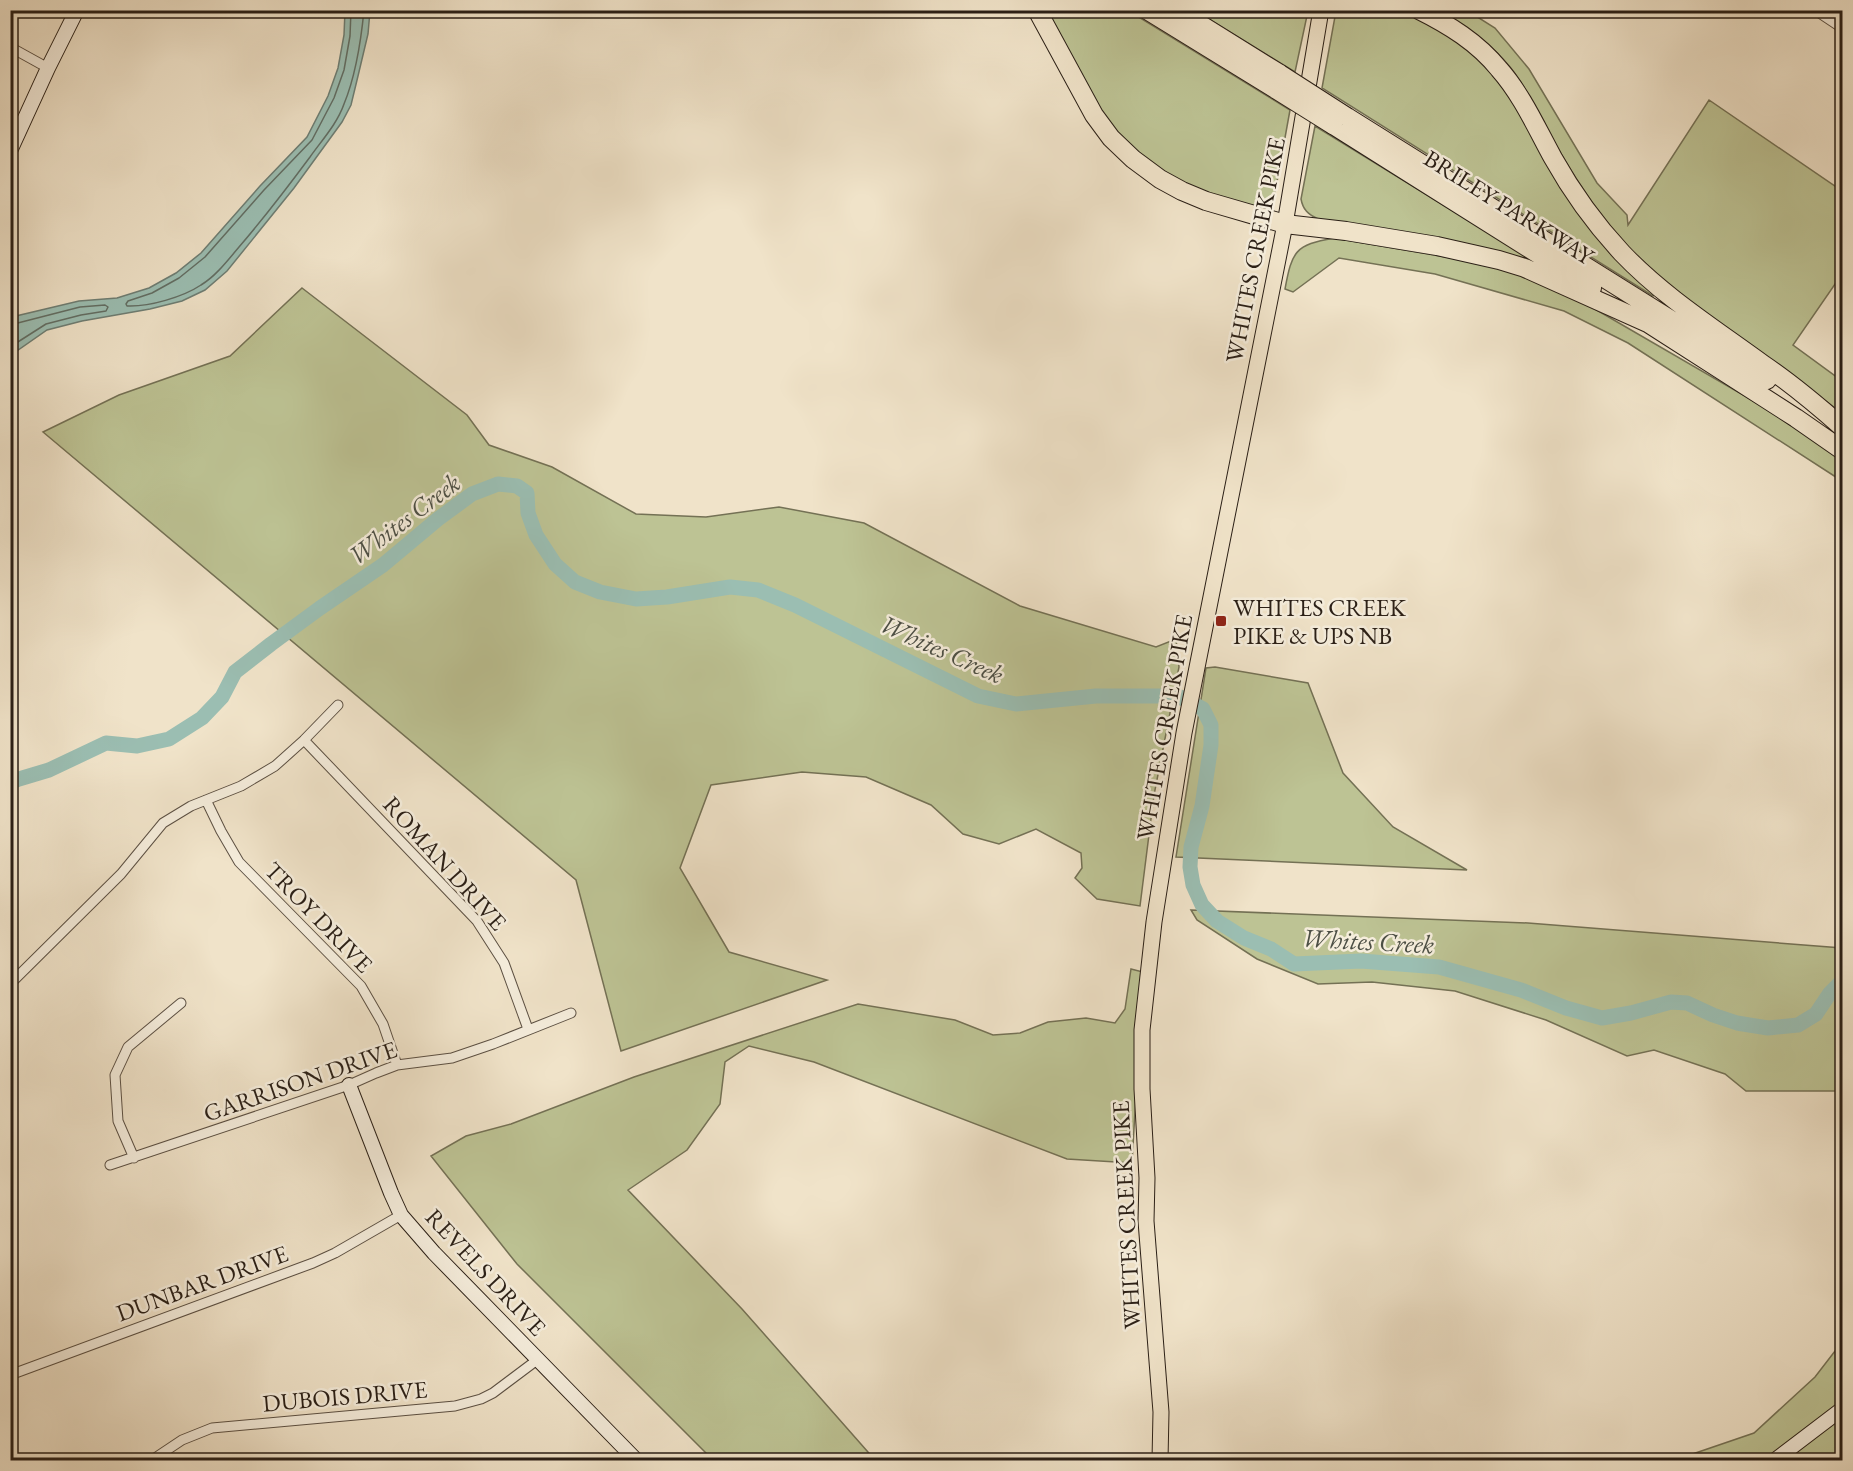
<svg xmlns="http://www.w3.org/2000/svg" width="1853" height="1471" font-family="'EB Garamond',serif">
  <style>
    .green { fill: #bdc394; stroke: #747155; stroke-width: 1.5 }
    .water { fill: #9bbeb2; stroke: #6e7e74; stroke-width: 1.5 }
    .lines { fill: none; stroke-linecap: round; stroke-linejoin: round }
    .shore { stroke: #626e64; stroke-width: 1.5 }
    .river { stroke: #9bbeb2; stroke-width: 15 }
    .street-casing { stroke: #5c5043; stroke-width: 11 }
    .secondary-casing { stroke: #2a1f16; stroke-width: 16 }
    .primary-casing { stroke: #2a1f16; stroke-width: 17 }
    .highway-casing { stroke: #2a1f16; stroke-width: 20 }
    .street { stroke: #f5eddc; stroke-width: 9 }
    .secondary { stroke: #f5eddc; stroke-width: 14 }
    .primary { stroke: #f0e3c9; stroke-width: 15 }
    .highway { stroke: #f0e3c9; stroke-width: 18 }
    .highway-bridge-casing { stroke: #2a1f16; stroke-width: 20; stroke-linecap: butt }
    .highway-bridge { stroke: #f0e3c9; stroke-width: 18 }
    .poi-dot { fill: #8f2418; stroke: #f5eddc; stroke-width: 2 }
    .labels { text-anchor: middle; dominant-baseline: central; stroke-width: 5; stroke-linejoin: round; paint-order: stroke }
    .street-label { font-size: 24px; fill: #2a1f16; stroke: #f5eddc }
    .poi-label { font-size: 24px; fill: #2a1f16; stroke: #f5eddc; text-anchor: start }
    .water-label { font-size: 26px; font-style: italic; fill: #4c4f45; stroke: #f5eddc }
  </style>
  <rect width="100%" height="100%" fill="#f0e3c9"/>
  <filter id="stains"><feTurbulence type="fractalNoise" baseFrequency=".00333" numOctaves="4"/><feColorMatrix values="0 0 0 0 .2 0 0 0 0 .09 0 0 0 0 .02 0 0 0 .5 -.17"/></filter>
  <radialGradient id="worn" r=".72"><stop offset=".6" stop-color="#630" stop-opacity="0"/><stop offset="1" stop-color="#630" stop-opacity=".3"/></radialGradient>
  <path class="green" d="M 1043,11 L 1129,11 L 1290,110 L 1273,204 L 1266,209 L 1209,195 L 1166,175 L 1114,132 Z
    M 1196,11 L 1308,11 L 1295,72 Z
    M 1336,11 L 1407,11 L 1433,22 L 1475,51 L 1657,292 L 1653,296 L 1322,88 Z
    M 1440,11 L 1468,11 L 1495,28 L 1529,69 L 1597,183 L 1627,215 L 1628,225 L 1709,100 L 1842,191 L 1842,274 L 1793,345 L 1842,381 L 1842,413 C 1809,389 1776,364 1743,340 C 1695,306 1653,278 1615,232 C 1588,200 1566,163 1545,126 C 1534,106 1525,85 1510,67 C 1491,44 1466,26 1440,11 Z
    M 1315,126 L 1528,257 L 1526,263 L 1318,219 C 1308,214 1303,210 1301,199 Z
    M 1334,238 L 1475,262 L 1523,275 L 1569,294 L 1781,417 L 1842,457 L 1842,481 L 1628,343 L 1564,311 L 1435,274 L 1339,258 L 1293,292 L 1285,289 C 1292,251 1295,245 1334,238 Z
    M 302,288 L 467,415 L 489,445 L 552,467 L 636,514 L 706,517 L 779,507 L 864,523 L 1020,606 L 1156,647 L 1176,639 L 1179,667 L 1154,795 L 1140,906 L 1097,899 L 1075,878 L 1082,868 L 1081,853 L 1036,829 L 999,844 L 963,834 L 931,805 L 866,777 L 802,772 L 711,785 L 680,868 L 729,952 L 827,980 L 621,1051 L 576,880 L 43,432 L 119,395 L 230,356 Z
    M 1215,667 L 1308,683 L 1343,773 L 1393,827 L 1467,870 L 1176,857 L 1206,668 Z
    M 1191,910 L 1528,923 L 1842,948 L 1842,1091 L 1746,1091 L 1725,1074 L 1654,1050 L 1627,1056 L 1546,1020 L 1455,991 L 1372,982 L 1318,984 L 1257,959 L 1197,920 Z
    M 1131,969 L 1143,972 L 1132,1163 L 1067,1159 L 814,1062 L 749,1046 L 725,1062 L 720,1104 L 687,1150 L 628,1190 L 742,1309 L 875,1460 L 713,1460 L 517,1264 L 431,1156 L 466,1136 L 511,1124 L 634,1077 L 858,1004 L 955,1020 L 993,1035 L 1020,1033 L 1048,1022 L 1086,1018 L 1115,1023 L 1125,1009 Z
    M 1842,1342 L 1842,1460 L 1675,1460 L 1754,1433 L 1815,1377 Z"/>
  <path class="water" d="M 345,11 L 370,11 L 368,34 L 358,76 L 351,105 L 342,122 L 294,188 L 227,271 L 205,290 L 182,301 L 150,309 L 82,321 L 47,330 L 14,353 L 11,357 L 11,320 L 16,316 L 79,301 L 117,298 L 149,288 L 176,273 L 201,253 L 260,186 L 307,137 L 328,96 L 338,68 L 344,35 Z"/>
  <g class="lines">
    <path class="shore" d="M 351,10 L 350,36 L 344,70 L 334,98 L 312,140 L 264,190 L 205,257 L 179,278 L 152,293 L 128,301 L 126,304 L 127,306 C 149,307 183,297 201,285 C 216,276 228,260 239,247 C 264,218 287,188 310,157 C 322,140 337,124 344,104 C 356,75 361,41 364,10
      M 10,325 L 80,307 L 105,305 L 108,307 L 106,311 L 81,315 L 46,324 L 10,347"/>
    <path class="river" d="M 10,783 L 19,779 L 49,770 L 106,743 L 137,746 L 169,739 L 202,718 L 222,697 L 235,672 L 271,644 L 320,608 L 383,565 L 438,519 L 472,494 L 498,484 L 517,486 L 527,493 L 528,513 L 536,535 L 555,564 L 575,582 L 600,592 L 636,599 L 667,597 L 730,587 L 758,590 L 795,605 L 978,696 L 1016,704 L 1096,696 L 1178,696 L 1203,709 L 1211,725 L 1211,745 L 1202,806 L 1191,847 L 1190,867 L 1193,885 L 1202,905 L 1217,921 L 1244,938 L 1271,949 L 1294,964 L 1361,961 L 1439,967 L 1521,990 L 1566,1008 L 1602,1018 L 1631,1013 L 1671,1002 L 1687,1003 L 1713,1015 L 1737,1023 L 1768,1028 L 1798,1025 L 1816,1014 L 1830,993 L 1842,981"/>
    <g class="street-casing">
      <path id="street" d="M 1815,10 L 1842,28
        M 10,47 L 48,68
        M 304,740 L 477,921 L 504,963 L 528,1029
        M 206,800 L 221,831 L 239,862 L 361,986 L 383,1024 L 397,1065
        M 10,984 L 121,874 L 163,823 L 191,806 L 241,786 L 275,766 L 304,740 L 338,705
        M 134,1158 L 118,1121 L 115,1075 L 128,1047 L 181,1003
        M 110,1165 L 349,1085 L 376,1073 L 397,1065 L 452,1058 L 493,1044 L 571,1013
        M 10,1375 L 313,1263 L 335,1253 L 401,1215
        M 152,1460 L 182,1440 L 212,1428 L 455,1406 L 481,1399 L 493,1393 L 537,1360"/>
    </g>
    <g class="secondary-casing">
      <path id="secondary" d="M 10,151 L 48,68 L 77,10
        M 349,1085 L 391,1193 L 401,1215 L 434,1253 L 636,1460
        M 1775,1460 L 1842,1409"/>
    </g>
    <g class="primary-casing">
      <path id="primary" d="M 1160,1460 L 1161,1412 L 1146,1221 L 1147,1178 L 1142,1089 L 1142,1030 L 1154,922 L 1184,733 L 1285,224 L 1321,10"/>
    </g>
    <g class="highway-casing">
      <path id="highway" d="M 1037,10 L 1094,115 L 1111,138 L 1133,159 L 1160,179 L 1182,191 L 1206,201 L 1285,224 L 1346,231 L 1437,246 L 1499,260 L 1525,268 L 1650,324
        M 1147,10 L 1277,90
        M 1177,10 L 1280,74
        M 1419,10 C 1449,25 1477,42 1499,69 C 1522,95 1536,127 1553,158 C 1572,192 1595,224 1622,253 C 1664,297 1715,329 1764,365 C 1792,384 1817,405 1842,427
        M 1347,117 L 1767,380
        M 1333,125 L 1592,288
        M 1640,318 L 1796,418 L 1842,450"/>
    </g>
    <use href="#street" class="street"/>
    <use href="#secondary" class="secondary"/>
    <use href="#primary" class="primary"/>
    <use href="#highway" class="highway"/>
    <g class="highway-bridge-casing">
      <path id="highway-bridge" d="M 1280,74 L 1347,117
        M 1277,90 L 1333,125"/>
    </g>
    <use href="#highway-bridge" class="highway-bridge"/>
  </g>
  <rect class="poi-dot" x="1215" y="615" width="12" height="12" rx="3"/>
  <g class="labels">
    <g class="street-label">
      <text transform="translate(1509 207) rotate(32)">BRILEY PARKWAY</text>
      <text transform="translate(1255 250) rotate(-79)">WHITES CREEK PIKE</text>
      <text transform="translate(1164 727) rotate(-80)">WHITES CREEK PIKE</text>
      <text transform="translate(445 863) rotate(48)">ROMAN DRIVE</text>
      <text transform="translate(319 917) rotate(46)">TROY DRIVE</text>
      <text transform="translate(300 1081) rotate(-19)">GARRISON DRIVE</text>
      <text transform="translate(1126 1215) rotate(-93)">WHITES CREEK PIKE</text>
      <text transform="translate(486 1272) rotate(47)">REVELS DRIVE</text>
      <text transform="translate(202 1283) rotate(-20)">DUNBAR DRIVE</text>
      <text transform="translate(345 1396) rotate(-5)">DUBOIS DRIVE</text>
    </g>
    <g class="poi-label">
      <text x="1233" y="607">WHITES CREEK<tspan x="1233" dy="28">PIKE &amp; UPS NB</tspan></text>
    </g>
    <g class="water-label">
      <text transform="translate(404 519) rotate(-37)">Whites Creek</text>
      <text transform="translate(942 649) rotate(24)">Whites Creek</text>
      <text transform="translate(1368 941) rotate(3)">Whites Creek</text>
    </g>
  </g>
  <rect width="1853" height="1471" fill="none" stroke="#f0e3c9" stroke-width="36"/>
  <rect x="12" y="12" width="1829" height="1447" fill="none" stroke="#2a1f16" stroke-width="3"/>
  <rect x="18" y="18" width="1817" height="1435" fill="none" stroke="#2a1f16" stroke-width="1.5"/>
  <rect width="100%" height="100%" filter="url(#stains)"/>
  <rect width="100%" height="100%" fill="url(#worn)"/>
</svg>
